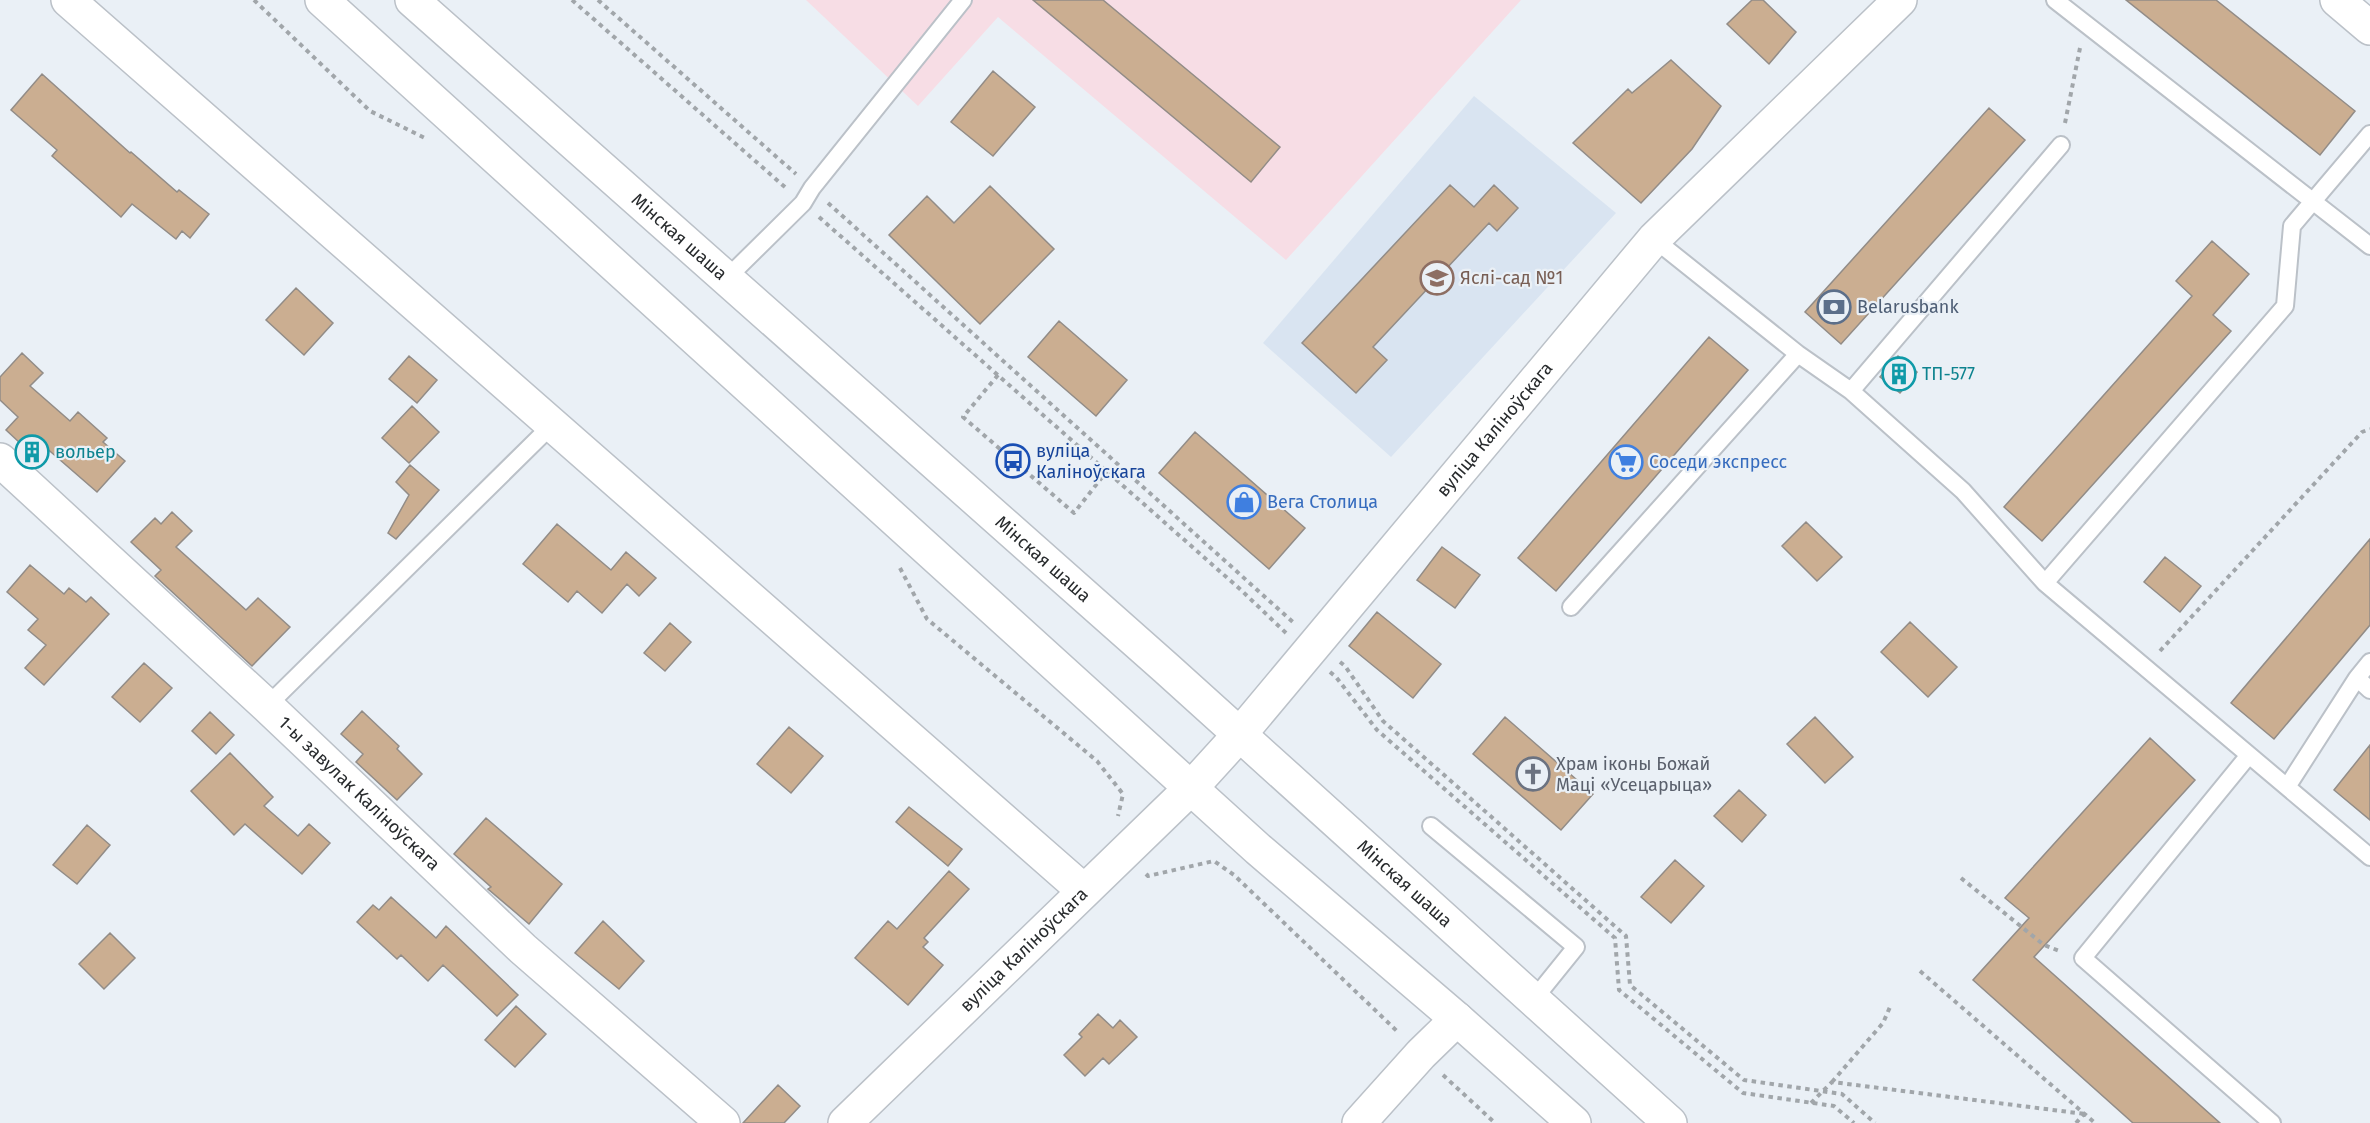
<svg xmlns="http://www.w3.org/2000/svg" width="2370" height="1123" font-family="'Fira Sans',sans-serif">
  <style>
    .industrial { fill: #f7dde5 }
    .built { fill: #d9e4f1 }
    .building { fill: #cbae91; stroke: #928c87; stroke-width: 1.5 }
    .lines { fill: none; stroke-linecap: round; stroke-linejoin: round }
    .service-casing { stroke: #bbc1c8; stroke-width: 20 }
    .minor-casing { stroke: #bbc1c8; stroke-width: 36 }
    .secondary-casing { stroke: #bbc1c8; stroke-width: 36 }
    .primary-casing { stroke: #bbc1c8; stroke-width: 36 }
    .path { stroke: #a1a6aa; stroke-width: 4; stroke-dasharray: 4.5 4.5; stroke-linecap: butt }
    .service { stroke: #fff; stroke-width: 16 }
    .minor { stroke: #fff; stroke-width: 33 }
    .secondary { stroke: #fff; stroke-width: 33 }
    .primary { stroke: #fff; stroke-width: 33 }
    .labels { text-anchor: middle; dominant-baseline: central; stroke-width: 4.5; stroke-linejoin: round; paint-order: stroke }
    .street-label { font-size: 18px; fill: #282b2d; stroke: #eaf0f6 }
    .education-label { font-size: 18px; fill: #785e54; stroke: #eaf0f6; text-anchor: start }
    .service-label { font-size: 18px; fill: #4e5e75; stroke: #eaf0f6; text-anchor: start }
    .culture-label { font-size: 18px; fill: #0d838f; stroke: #eaf0f6; text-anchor: start }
    .transit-label { font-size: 18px; fill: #164399; stroke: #eaf0f6; text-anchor: start }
    .shop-label { font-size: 18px; fill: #366cbe; stroke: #eaf0f6; text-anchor: start }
    .worship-label { font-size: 18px; fill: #5b616d; stroke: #eaf0f6; text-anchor: start }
  </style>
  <rect width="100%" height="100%" fill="#eaf0f6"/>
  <path class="industrial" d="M 806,0 L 1521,0 L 1286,260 L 998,17 L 918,106 Z"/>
  <path class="built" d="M 1474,96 L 1616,213 L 1391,457 L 1263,343 Z"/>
  <path class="building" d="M 1033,0 L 1103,0 L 1280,147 L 1251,182 Z
    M 1752,0 L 1763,0 L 1796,32 L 1769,64 L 1727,24 Z
    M 2126,0 L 2216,0 L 2355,111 L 2320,155 Z
    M 1671,60 L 1721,106 L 1692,149 L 1641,203 L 1573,143 L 1628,89 L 1632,93 Z
    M 993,71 L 1035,107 L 993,156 L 951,122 Z
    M 42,74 L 130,153 L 131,152 L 177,192 L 179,190 L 209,214 L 190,238 L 182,231 L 176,239 L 132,204 L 121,217 L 52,156 L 57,150 L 11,110 Z
    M 1989,108 L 2025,140 L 1841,344 L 1805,312 Z
    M 1450,185 L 1474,207 L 1494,185 L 1518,208 L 1497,231 L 1489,223 L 1373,347 L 1387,360 L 1356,393 L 1302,343 Z
    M 990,186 L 1054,249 L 980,324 L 889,235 L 927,196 L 954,223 Z
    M 2212,241 L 2249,274 L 2213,315 L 2231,331 L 2042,541 L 2004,507 L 2192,296 L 2176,281 Z
    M 296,288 L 333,323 L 304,355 L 266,320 Z
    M 1059,321 L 1127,380 L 1096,416 L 1028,357 Z
    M 1709,337 L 1748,370 L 1556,591 L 1518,558 Z
    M 22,353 L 43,373 L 30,386 L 70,421 L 78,412 L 107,438 L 103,442 L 125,461 L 97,492 L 44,446 L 35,457 L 6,430 L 18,417 L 0,400 L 0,377 Z
    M 409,356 L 437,380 L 417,403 L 389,379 Z
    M 1898,356 L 1917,372 L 1900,393 L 1880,377 Z
    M 412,406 L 439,432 L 409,463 L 382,438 Z
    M 1195,432 L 1305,528 L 1269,569 L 1159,473 Z
    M 410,465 L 439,490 L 396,539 L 388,533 L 409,495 L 396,482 Z
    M 172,512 L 192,531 L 176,547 L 246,610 L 258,598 L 290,627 L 252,666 L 155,576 L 161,570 L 131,542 L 155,518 L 161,524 Z
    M 1806,522 L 1842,557 L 1817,581 L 1782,546 Z
    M 557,524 L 611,570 L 626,552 L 656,578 L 639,596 L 627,584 L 602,613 L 577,591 L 568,602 L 523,564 Z
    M 2370,539 L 2370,625 L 2274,739 L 2231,703 Z
    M 1442,547 L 1480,575 L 1455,608 L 1417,580 Z
    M 2165,557 L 2201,586 L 2180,612 L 2144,582 Z
    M 30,565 L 64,594 L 69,588 L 86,602 L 91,597 L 109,614 L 44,685 L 25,668 L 46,645 L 28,630 L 38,619 L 7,592 Z
    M 1377,612 L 1441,664 L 1413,698 L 1349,646 Z
    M 1910,622 L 1957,667 L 1928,697 L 1881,652 Z
    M 670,623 L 691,642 L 665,671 L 644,653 Z
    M 144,663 L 172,688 L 140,722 L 112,697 Z
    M 362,711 L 399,746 L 397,749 L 422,774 L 397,800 L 356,762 L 363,754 L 341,734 Z
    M 210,712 L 234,735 L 216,754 L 192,731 Z
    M 1505,717 L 1593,794 L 1561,830 L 1473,754 Z
    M 1815,717 L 1853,757 L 1825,783 L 1787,744 Z
    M 789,727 L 823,756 L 791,793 L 757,764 Z
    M 2150,738 L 2195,780 L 2034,957 L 2220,1123 L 2133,1123 L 1973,980 L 2029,918 L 2005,898 Z
    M 2370,745 L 2370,820 L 2334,790 Z
    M 230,753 L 273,797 L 264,806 L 298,836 L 309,824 L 330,843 L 302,874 L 245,824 L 234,835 L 191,791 Z
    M 1739,790 L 1766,815 L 1742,842 L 1714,816 Z
    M 909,807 L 962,849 L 948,866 L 896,822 Z
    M 486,818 L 562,884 L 529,924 L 488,889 L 491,887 L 454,854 Z
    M 87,825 L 110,845 L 77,884 L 53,865 Z
    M 1675,860 L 1704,886 L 1671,923 L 1641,897 Z
    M 949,871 L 969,889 L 924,938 L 928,942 L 923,947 L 943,965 L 908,1005 L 855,958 L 888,921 L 897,929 Z
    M 391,897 L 436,938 L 446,926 L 518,995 L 497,1016 L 443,965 L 428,981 L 401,955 L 397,959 L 357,922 L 373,905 L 379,910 Z
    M 603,921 L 644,961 L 619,989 L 575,953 Z
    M 110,933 L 135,958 L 104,989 L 79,964 Z
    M 516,1006 L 546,1034 L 515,1067 L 485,1040 Z
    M 1098,1014 L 1113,1028 L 1120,1020 L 1137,1037 L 1109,1064 L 1103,1058 L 1085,1076 L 1064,1055 L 1082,1037 L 1079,1034 Z
    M 778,1085 L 800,1106 L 784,1123 L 743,1123 Z"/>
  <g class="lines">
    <g class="service-casing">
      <path id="service" d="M 2055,0 L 2370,246
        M 1654,239 L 1798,354 L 1851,391 L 1963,491 L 2045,583 L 2370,857
        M 727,278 L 803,203 L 812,188 L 963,0
        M 1851,391 L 2061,145
        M 2045,583 L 2285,306 L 2292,226 L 2370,134
        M 1571,607 L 1798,354
        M 2370,662 L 2357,678 L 2370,690
        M 267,706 L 552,425
        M 2249,755 L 2083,958 L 2272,1123
        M 2287,787 L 2357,678
        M 1431,826 L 1576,947 L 1534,999"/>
    </g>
    <g class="minor-casing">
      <g id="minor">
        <path d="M 68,0 L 1084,891"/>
        <path d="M 2337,0 L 2370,28"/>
        <path id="s1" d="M 0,460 L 267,706 L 523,949 L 723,1123"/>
        <path id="s2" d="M 845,1123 L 1191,788"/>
        <path d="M 1359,1123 L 1421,1054 L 1457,1019"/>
      </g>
    </g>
    <g class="secondary-casing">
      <g id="secondary">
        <path id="s3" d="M 1191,788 L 1240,734 L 1654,239 L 1900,0"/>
      </g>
    </g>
    <g class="primary-casing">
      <g id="primary">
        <path d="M 322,0 L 1258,849 L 1457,1019 L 1574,1123"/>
        <path id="s4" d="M 412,0 L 1166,668 L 1670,1123"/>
      </g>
    </g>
    <path class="path" d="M 254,0 L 370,111 L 427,139
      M 572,0 L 786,188
      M 598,0 L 796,174
      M 2065,123 L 2080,48
      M 828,203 L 1295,624
      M 819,217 L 1241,590 L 1286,633
      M 998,375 L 963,417 L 1074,513 L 1107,471
      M 900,568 L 927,619 L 1097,761 L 1123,794 L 1118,816
      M 2160,651 L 2362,432 L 2370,429
      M 1340,662 L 1345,666 L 1383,721 L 1626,936 L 1630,985 L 1744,1080 L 1842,1094 L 1875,1123
      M 1330,672 L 1336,677 L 1377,730 L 1615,938 L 1619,990 L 1743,1093 L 1834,1106 L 1854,1123
      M 1146,874 L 1148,876 L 1214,861 L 1234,875 L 1399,1033
      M 1961,878 L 2044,945 L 2062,952
      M 1920,971 L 2095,1123
      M 1443,1075 L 1495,1123
      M 1832,1082 L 1883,1023 L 1890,1007
      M 1811,1103 L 1832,1082 L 2085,1114
      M 2076,1123 L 2084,1114"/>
    <use href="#service" class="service"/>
    <use href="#minor" class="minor"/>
    <use href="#secondary" class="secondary"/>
    <use href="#primary" class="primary"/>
  </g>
  <defs>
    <g id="school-ring" transform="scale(1.725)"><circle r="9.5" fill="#eaf0f6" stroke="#8d6e63" stroke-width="1.5"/><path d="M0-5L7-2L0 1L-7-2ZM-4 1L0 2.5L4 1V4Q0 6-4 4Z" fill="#8d6e63"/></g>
    <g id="bank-ring" transform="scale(1.725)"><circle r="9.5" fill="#eaf0f6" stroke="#5c6f8a" stroke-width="1.5"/><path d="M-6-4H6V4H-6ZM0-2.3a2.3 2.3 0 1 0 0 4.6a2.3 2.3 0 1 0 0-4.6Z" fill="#5c6f8a"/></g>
    <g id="building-ring" transform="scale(1.725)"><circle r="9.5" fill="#eaf0f6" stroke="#0f9aa8" stroke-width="1.5"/><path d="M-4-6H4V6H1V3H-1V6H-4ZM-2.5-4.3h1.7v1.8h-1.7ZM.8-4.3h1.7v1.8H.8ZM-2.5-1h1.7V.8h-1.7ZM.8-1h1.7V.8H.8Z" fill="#0f9aa8"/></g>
    <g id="bus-ring" transform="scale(1.725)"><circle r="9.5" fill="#eaf0f6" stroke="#1a4fb4" stroke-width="1.5"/><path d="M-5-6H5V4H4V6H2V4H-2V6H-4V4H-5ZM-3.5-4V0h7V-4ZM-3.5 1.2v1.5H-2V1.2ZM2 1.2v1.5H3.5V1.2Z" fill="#1a4fb4"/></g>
    <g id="supermarket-ring" transform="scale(1.725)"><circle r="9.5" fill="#eaf0f6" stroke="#3f7fe0" stroke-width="1.5"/><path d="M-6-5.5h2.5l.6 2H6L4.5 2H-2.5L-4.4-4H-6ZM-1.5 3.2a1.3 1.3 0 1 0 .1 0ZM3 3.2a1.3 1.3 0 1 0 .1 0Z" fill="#3f7fe0"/></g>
    <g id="shop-ring" transform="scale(1.725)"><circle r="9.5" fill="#eaf0f6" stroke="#3f7fe0" stroke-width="1.5"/><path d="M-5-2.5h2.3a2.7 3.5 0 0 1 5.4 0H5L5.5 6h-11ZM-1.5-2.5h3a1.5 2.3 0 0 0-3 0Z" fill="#3f7fe0"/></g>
    <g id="church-ring" transform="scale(1.725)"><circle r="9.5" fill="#eaf0f6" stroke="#6b7280" stroke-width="1.5"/><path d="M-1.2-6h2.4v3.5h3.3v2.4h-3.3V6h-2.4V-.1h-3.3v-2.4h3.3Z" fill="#6b7280"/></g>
  </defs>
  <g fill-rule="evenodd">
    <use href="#school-ring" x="1437" y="278"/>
    <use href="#bank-ring" x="1834" y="307"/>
    <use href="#building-ring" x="1899" y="374"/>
    <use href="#building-ring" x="32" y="452"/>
    <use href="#bus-ring" x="1013" y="461"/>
    <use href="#supermarket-ring" x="1626" y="462"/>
    <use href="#shop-ring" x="1244" y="502"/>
    <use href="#church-ring" x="1533" y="774"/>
  </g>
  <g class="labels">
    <g class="street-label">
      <text stroke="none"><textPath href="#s4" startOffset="357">Мінская шаша</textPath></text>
      <text stroke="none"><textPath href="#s3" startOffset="470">вуліца Каліноўскага</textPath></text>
      <text stroke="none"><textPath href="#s4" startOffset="843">Мінская шаша</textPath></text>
      <text stroke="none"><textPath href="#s1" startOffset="490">1-ы завулак Каліноўскага</textPath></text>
      <text stroke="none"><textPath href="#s4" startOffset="1329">Мінская шаша</textPath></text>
      <text stroke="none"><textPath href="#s2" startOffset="249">вуліца Каліноўскага</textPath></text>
    </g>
    <g class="education-label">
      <text x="1460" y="278">Яслі-сад №1</text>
    </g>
    <g class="service-label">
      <text x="1857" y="307">Belarusbank</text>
    </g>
    <g class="culture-label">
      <text x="1922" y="374">ТП-577</text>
      <text x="55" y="452">вольер</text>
    </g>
    <g class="transit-label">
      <text x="1036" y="451">вуліца<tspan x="1036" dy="21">Каліноўскага</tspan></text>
    </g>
    <g class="shop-label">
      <text x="1649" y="462">Соседи экспресс</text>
      <text x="1267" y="502">Вега Столица</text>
    </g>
    <g class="worship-label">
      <text x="1556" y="764">Храм іконы Божай<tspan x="1556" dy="21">Маці «Усецарыца»</tspan></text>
    </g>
  </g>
</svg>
